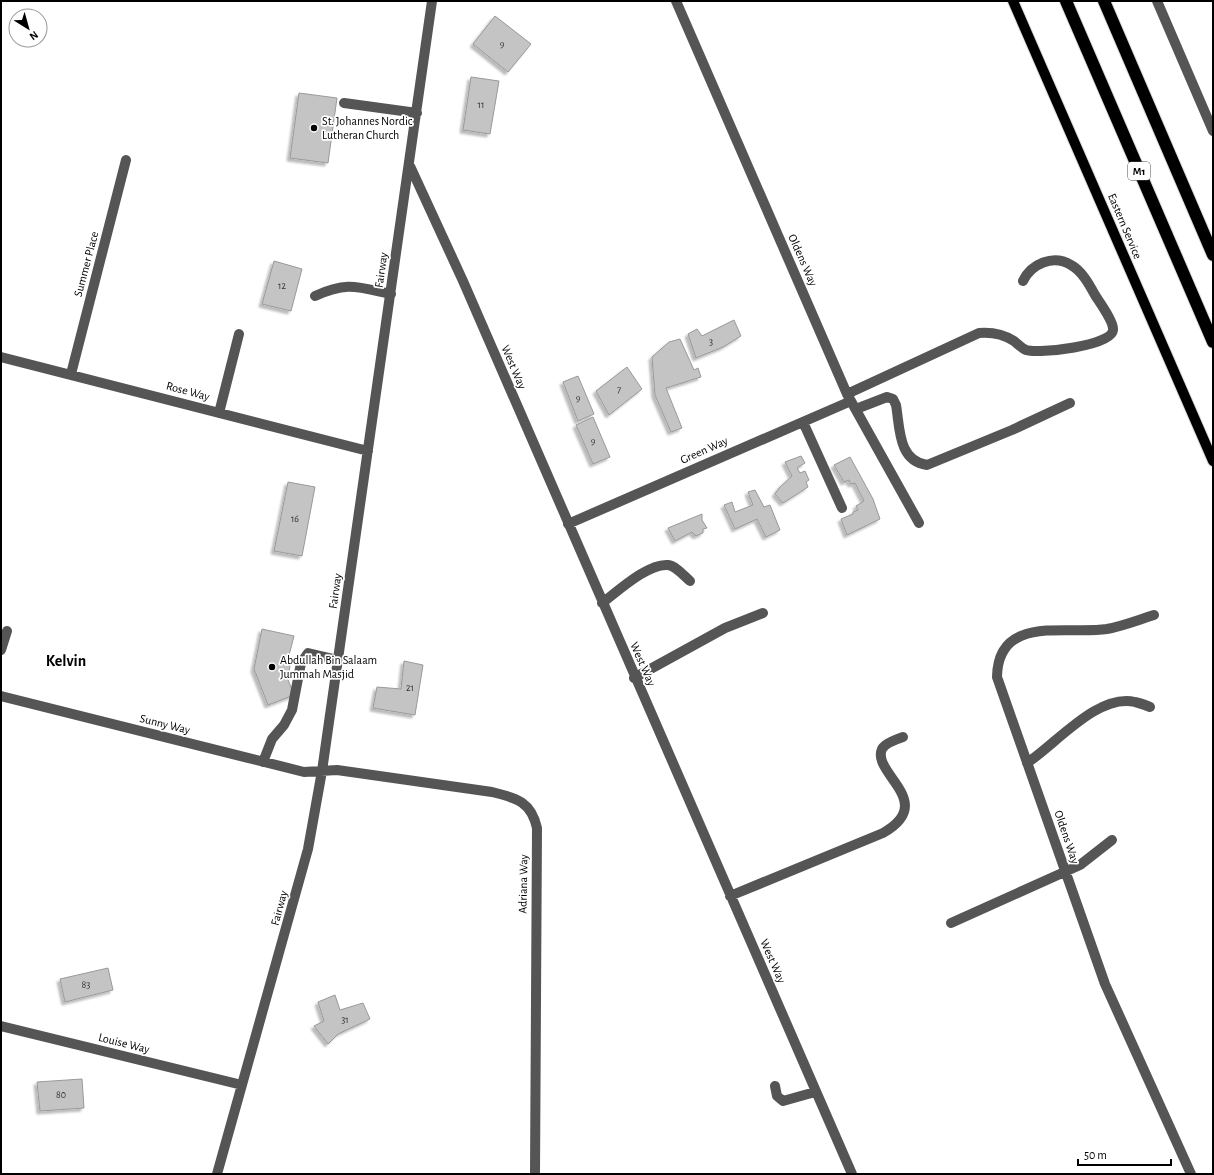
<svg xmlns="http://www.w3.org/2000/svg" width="1214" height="1175" font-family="'Alegreya Sans',sans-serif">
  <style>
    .building { fill: #c4c4c4; stroke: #999; filter: url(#shadow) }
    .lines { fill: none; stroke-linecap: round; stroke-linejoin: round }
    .major-casing { stroke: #dbdbdb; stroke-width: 12 }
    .highway-casing { stroke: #dbdbdb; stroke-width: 14 }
    .minor { stroke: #555; stroke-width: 10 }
    .major { stroke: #000; stroke-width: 10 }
    .highway { stroke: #000; stroke-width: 12 }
    .poi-dot { fill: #000; stroke: #fff; stroke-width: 1.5 }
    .labels { text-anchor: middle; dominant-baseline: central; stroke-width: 3.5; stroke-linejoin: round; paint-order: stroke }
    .number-label { font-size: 10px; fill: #313131 }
    .shield { fill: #fff; stroke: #4c4c4c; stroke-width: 1 }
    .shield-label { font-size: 11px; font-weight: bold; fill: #000 }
    .poi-label { font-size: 12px; fill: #000; stroke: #fff; text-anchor: start }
    .street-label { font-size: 12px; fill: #000; stroke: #fff }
    .district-label { font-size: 16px; font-weight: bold; fill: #000; stroke: #fff }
  </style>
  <defs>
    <filter id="shadow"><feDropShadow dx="-3" dy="3" stdDeviation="1" flood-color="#0004"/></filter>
  </defs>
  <rect width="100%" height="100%" fill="#fff"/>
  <path class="building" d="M 495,16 L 531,44 L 508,72 L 473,44 Z
    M 471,77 L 499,81 L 490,134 L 463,130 Z
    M 299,93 L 337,98 L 328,163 L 290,158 Z
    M 274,261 L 302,269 L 291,311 L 262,304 Z
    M 734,320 L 741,336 L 723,347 L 696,358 L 688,334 L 697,329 L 702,336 Z
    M 680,339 L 694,370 L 698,368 L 701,377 L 666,388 L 682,428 L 671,432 L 655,395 L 652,357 L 669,342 Z
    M 627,367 L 642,389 L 609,415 L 596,391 Z
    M 578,376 L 594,414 L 578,421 L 563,382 Z
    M 593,417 L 610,457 L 593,464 L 576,425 Z
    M 801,456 L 805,463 L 797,468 L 800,473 L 805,471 L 809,480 L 806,482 L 808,487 L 783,503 L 775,494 L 779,488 L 792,476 L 785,462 Z
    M 850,457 L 873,499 L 880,519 L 847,535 L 841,519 L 853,514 L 853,512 L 858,510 L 856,506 L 864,501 L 855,483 L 851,484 L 849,480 L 844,482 L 834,465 Z
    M 288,482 L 315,487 L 302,556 L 274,551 Z
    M 755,490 L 764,507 L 770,505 L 780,530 L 766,537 L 757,519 L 735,529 L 724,505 L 732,502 L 735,512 L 753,505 L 748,492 Z
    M 702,514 L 702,520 L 707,528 L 703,529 L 703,533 L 696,536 L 692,532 L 675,541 L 668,528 Z
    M 262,629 L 294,636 L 287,663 L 290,666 L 289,671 L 285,672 L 294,695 L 268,705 L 254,669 Z
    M 404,661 L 423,665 L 415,715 L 373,708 L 377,687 L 401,689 Z
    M 108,968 L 113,990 L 65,1002 L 60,979 Z
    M 335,995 L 340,1010 L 363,1003 L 370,1019 L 338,1034 L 328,1044 L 314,1026 L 324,1021 L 318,1002 Z
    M 82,1079 L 84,1108 L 40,1111 L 37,1082 Z"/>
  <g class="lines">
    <g class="major-casing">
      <path id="major" d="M 1013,1 L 1213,461"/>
    </g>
    <g class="highway-casing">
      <path id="highway" d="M 1066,1 L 1213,342
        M 1104,1 L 1213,255"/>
    </g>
    <path class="minor" d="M 676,1 L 847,394 L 919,523
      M 1157,1 L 1213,131
      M 344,103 L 417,113
      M 410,166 L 463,281 L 852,1174
      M 315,296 C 347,281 358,287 391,294
      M 1,357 L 368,451
      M 71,374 L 126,160
      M 847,394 L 979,333 C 991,332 1003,334 1014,341 C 1018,344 1021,348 1026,350 C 1039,354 1112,346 1113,330 C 1114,322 1100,303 1095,295 C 1089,284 1082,271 1071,265 C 1053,254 1031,264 1023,281
      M 856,409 L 887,397 L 893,399 L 896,405 C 900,428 898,461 927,465 L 1012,430 L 1070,403
      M 219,413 L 239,334
      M 803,422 L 842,508
      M 568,524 L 851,401
      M 602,603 C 617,592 648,563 668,565 C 676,566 684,576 690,581
      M 1154,615 C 1138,620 1123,626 1107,629 C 1066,635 998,614 997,677 L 1105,984 L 1191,1174
      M 1,650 L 7,631
      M 634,678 L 725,628 L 763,613
      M 1,696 L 304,772 L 337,770 L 492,792 C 516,798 531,801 537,828 L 535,1174
      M 263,762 L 272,739 L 284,725 L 292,710 L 301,663 L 308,653 L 338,660
      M 1027,763 C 1056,744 1098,693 1135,702 C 1140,703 1145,705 1150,707
      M 730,896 L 883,833 C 938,802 871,773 882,749 C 885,743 897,739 903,737
      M 951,923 L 1080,865 L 1112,840
      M 1,1026 L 242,1085
      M 775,1086 L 777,1096 L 783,1101 L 815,1092
      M 217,1174 L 308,849 L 322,771 L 432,1"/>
    <use href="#major" class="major"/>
    <use href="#highway" class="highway"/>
  </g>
  <g class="poi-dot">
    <circle cx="314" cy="128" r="4"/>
    <circle cx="272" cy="667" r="4"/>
  </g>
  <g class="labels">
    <g class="number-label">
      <text x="502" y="44">9</text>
      <text x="481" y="105">11</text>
      <text x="282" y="286">12</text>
      <text x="711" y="342">3</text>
      <text x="619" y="390">7</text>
      <text x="578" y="398">9</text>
      <text x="593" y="441">9</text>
      <text x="295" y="519">16</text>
      <text x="410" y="688">21</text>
      <text x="86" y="985">83</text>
      <text x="345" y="1020">31</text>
      <text x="61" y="1095">80</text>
    </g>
    <rect class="shield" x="1128" y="162" width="22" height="18" rx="3"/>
    <g class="shield-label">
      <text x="1139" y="171">M1</text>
    </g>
    <g class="poi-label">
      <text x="322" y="121">St. Johannes Nordic<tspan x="322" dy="14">Lutheran Church</tspan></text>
      <text x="280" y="660">Abdullah Bin Salaam<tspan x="280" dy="14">Jummah Masjid</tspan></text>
    </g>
    <g class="street-label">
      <text transform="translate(1125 226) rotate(67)">Eastern Service</text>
      <text transform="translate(803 260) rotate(66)">Oldens Way</text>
      <text transform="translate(86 264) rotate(-75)">Summer Place</text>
      <text transform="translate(381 270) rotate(-82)">Fairway</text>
      <text transform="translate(514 367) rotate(67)">West Way</text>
      <text transform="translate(188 391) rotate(15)">Rose Way</text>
      <text transform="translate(704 450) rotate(-24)">Green Way</text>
      <text transform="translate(335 591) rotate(-82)">Fairway</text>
      <text transform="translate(643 664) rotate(66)">West Way</text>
      <text transform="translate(165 724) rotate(14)">Sunny Way</text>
      <text transform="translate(1067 837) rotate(71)">Oldens Way</text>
      <text transform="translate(523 884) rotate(-89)">Adriana Way</text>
      <text transform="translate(279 908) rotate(-75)">Fairway</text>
      <text transform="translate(773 961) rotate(66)">West Way</text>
      <text transform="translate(124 1043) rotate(14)">Louise Way</text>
    </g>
    <g class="district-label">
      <text x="66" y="661">Kelvin</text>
    </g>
  </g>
  <rect width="1214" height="1175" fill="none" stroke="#000000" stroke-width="4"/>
  <g transform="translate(28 28) rotate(143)"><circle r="19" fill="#ffffff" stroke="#999999"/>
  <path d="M0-3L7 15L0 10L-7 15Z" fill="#000000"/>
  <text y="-6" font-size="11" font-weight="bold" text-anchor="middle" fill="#000000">N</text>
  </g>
  <path d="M1078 1159v6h93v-6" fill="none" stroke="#000000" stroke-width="2"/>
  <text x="1084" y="1159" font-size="12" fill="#000000" stroke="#ffffff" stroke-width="3" paint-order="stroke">50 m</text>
</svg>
